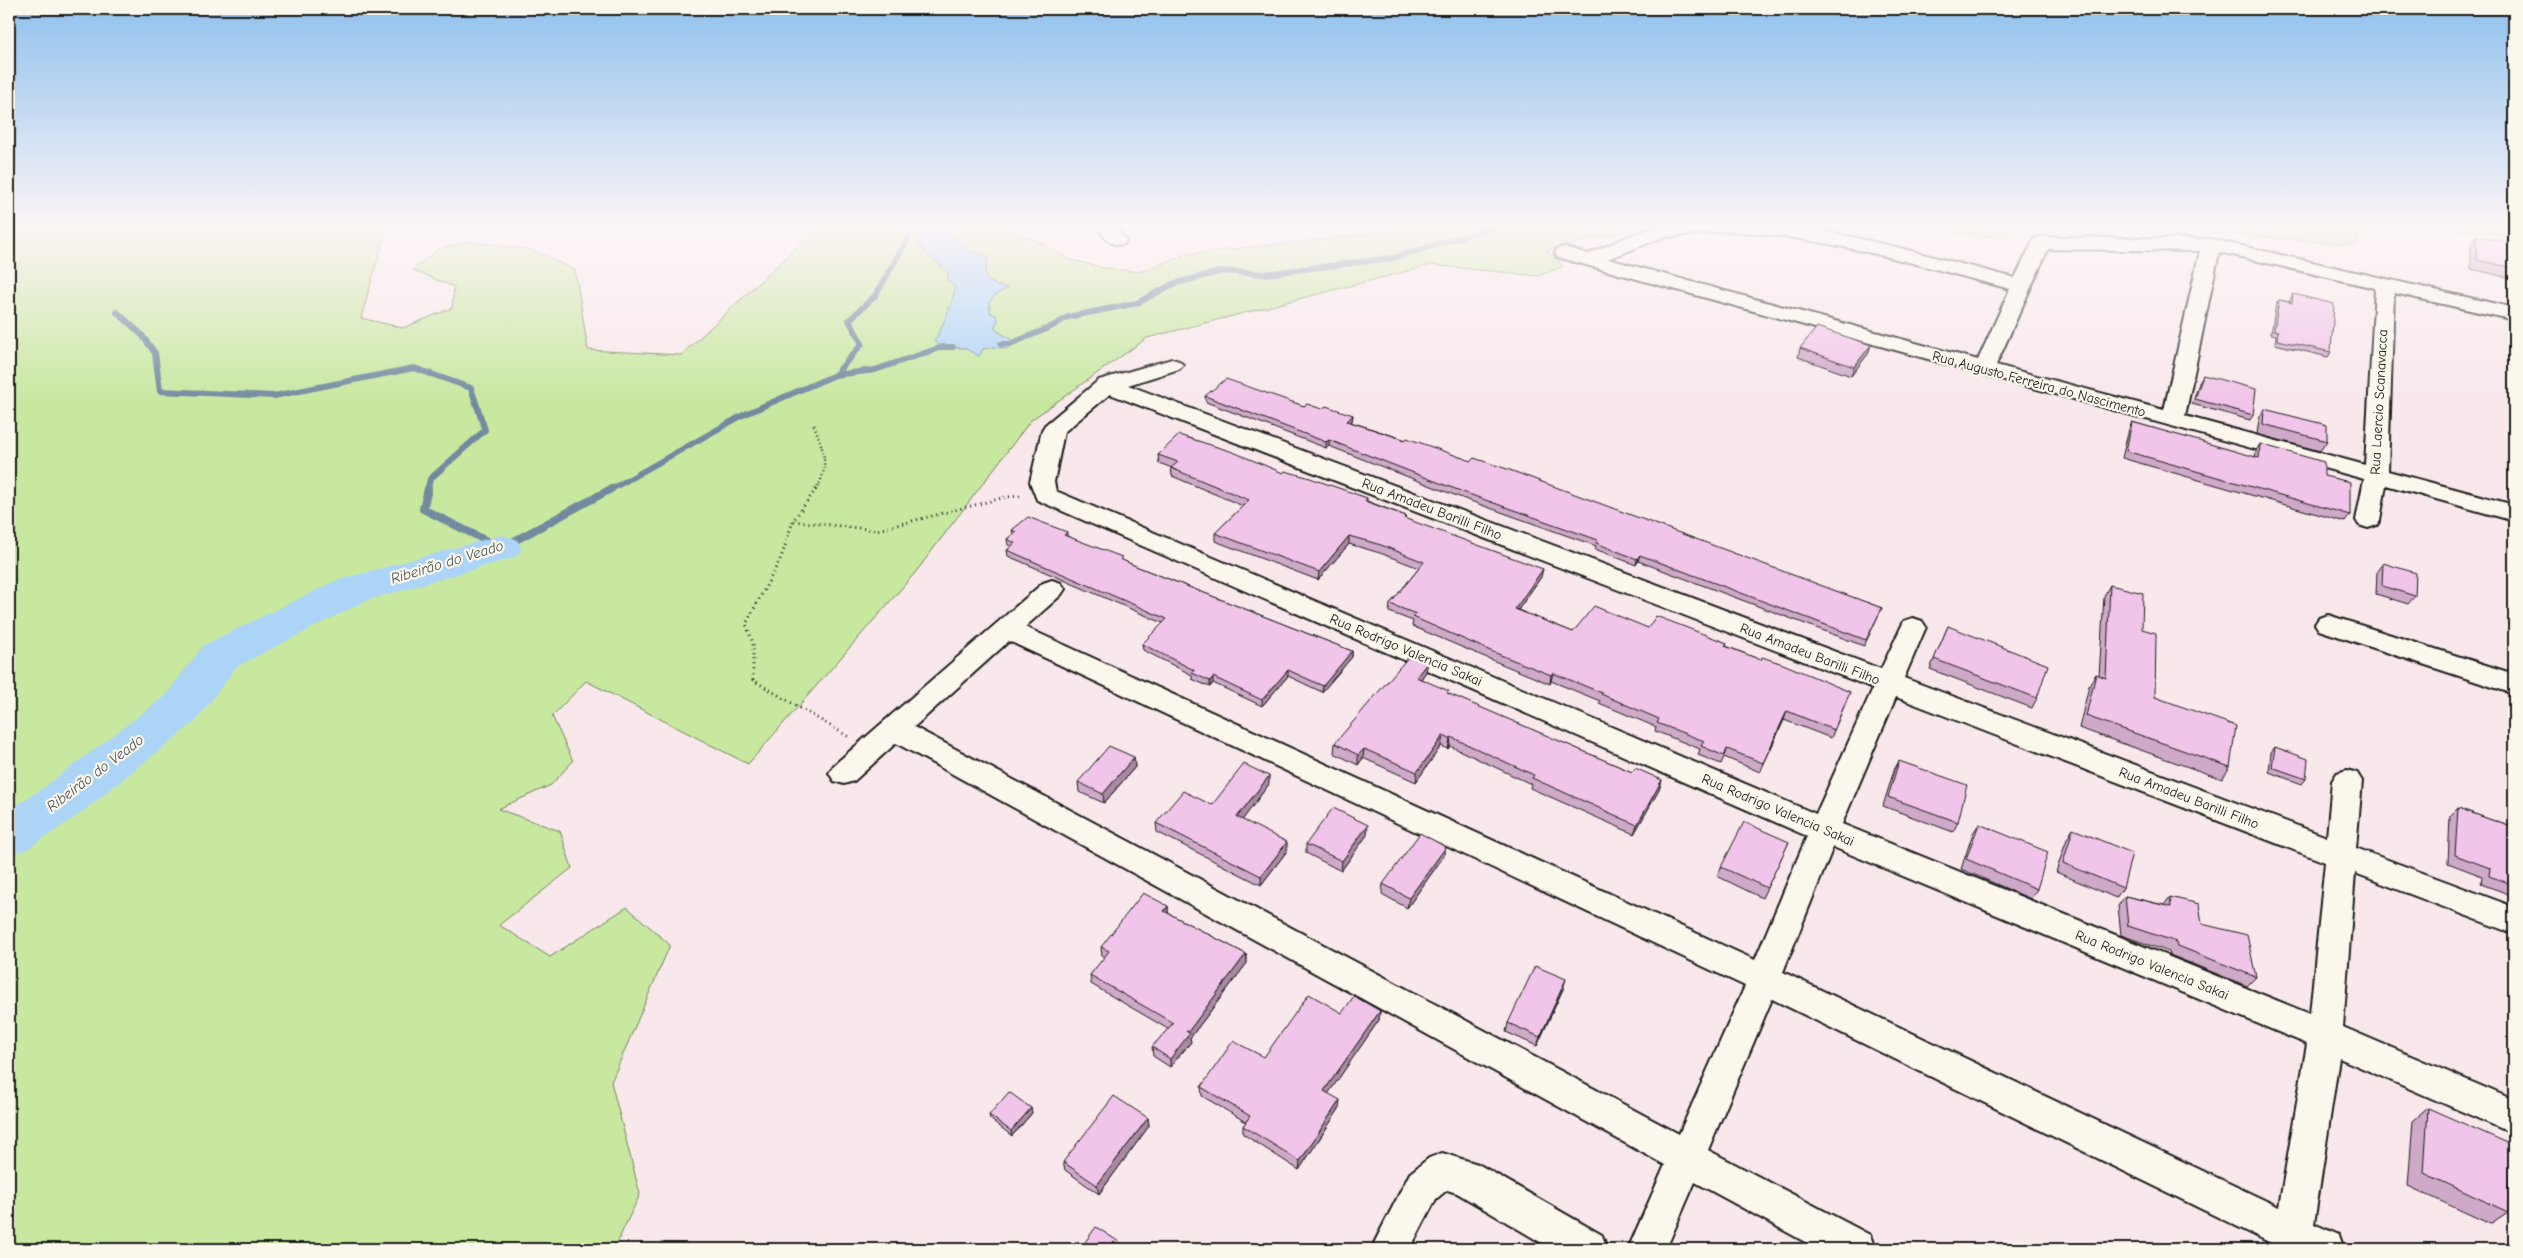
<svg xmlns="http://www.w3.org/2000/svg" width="2523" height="1258" font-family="'Comic Neue',sans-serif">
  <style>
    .green { fill: #c8e8a0; stroke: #72825e }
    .water { fill: #acd4f7; stroke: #728a9f }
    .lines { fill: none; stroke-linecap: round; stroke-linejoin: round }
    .stream-far1 { stroke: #728a9f; stroke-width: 6 }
    .stream { stroke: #728a9f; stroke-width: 8 }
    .river { fill: #acd4f7; fill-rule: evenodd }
    .minor-casing { stroke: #1c1c1c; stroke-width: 4 }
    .path-far1 { stroke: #1c1c1c; stroke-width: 2.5; stroke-dasharray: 1 3; stroke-linecap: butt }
    .path { stroke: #1c1c1c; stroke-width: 3; stroke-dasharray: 1 4; stroke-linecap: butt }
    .minor { fill: #fbf7ec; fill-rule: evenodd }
    .wall { fill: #cfa9c8; stroke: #1c1c1c }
    .shaded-wall { fill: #a989a3; stroke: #1c1c1c }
    .building { fill: #f1c4e9; stroke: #1c1c1c }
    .labels { text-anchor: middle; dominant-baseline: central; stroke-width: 4.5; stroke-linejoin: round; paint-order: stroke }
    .street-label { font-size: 14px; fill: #1c1c1c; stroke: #fbf7ec }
    .water-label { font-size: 15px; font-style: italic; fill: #47535e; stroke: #fbf7ec }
  </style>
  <rect width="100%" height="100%" fill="#f8e8eb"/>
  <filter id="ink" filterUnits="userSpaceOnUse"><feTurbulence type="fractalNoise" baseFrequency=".02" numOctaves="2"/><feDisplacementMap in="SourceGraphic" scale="10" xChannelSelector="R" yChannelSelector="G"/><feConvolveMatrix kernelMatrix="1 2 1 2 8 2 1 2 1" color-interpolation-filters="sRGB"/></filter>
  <g filter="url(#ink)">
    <path class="green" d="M 9,226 L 387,226 L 361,318 L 403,328 L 452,308 L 454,287 L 413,270 L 437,250 L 468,241 L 532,250 L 575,270 L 588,350 L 681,355 L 793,251 L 823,226 L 1002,226 L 1045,245 L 1068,259 L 1103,268 L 1139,272 L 1188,254 L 1382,233 L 1419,226 L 1645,226 L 1546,250 L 1563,266 L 1539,276 L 1431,265 L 1147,338 L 1031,420 L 915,573 L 748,764 L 586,681 L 552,716 L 573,761 L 551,785 L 498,809 L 560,831 L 572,868 L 499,925 L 550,957 L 627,907 L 670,945 L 611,1082 L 640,1194 L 614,1249 L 9,1249 Z
      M 1895,226 L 2360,226 L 2356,245 L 2204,232 L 2019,228 L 2002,238 Z
      M 2366,226 L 2514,226 L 2514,238 L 2484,232 Z"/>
    <path class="water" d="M 916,226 L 944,226 L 971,251 L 988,257 L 985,273 L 988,280 L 997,286 L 1008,288 L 995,295 L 989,303 L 991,313 L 996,315 L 998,320 L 995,326 L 996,330 L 1012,340 L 1007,349 L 995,347 L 983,349 L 979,356 L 964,348 L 942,347 L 934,341 C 940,333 955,297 955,287 L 947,280 L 948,272 L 919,246 Z"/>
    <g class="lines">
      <path class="stream-far1" d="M 117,312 L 142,335 L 155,353 L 160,391 L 274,396 L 414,368 L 471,388 L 485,430 L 430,479 L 427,491
        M 1001,344 L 1010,344 L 1051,327 L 1068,317 L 1137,303 L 1173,284 L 1223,271 L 1264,274 L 1393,258 L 1497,226
        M 835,375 L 875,370 L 942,347 L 953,347
        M 608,491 L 743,415 L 835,375 L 862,344 L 849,320 L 875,296 L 915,226"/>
      <path class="stream" d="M 428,489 L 423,509 L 501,548 L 611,489"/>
      <path class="river" d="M 501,535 L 516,539 L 522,548 L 516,557 L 365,601 L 236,667 L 196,721 L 77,816 L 27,849 L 9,855 L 9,810 L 43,788 L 164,697 L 204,645 L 335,581 Z"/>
      <g class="minor-casing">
        <path id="minor" d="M 1096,226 L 1115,226 L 1126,240 L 1124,244 C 1110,247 1104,237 1096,226 Z
          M 1661,226 L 1812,228 L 1896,247 L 2015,278 L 2032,243 L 2034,239 L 2041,237 L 2211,239 L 2514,308 L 2514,320 L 2394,293 L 2388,471 L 2514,505 L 2514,521 L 2386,485 L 2380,520 L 2377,525 L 2368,528 L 2359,525 L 2356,520 L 2364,479 L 1557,257 L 1555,253 L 1557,249 L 1564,247 L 1588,254 L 1629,236 ZM 1726,231 C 1824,236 1916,264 2010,289 L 1978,360 L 1608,259 L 1664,237 ZM 2048,249 L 2200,251 L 2164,410 L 1996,365 ZM 2219,252 L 2375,288 L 2365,465 L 2185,416 Z
          M 1172,359 L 1179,361 L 1183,365 L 1179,369 L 1128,385 L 1881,669 L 1904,621 L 1913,618 L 1922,621 L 1926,627 L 1904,678 L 2327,837 L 2332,781 L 2337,773 L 2347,770 L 2357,773 L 2362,781 L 2356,848 L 2514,907 L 2514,934 L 2355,873 L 2343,1027 L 2514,1100 L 2514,1134 L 2339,1058 L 2314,1224 L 2339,1235 L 2344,1249 L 2272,1249 L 2273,1244 L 1772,999 L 1708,1150 L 1870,1235 L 1875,1249 L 1818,1249 L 1695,1182 L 1666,1249 L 1628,1249 L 1665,1165 L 896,743 L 854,781 L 844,784 L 834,781 L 829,773 L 834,765 L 1043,583 L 1052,580 L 1061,583 L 1065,589 L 1061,595 L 1025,627 L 1755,960 L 1807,836 L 1037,500 L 1030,482 L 1042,430 L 1045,425 L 1099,380 ZM 1110,394 L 1873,688 L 1816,814 L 1056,491 L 1054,482 L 1064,432 ZM 1009,641 L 1745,986 L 1679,1134 L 914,727 ZM 1896,697 L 2325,862 L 2310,1014 L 1842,824 ZM 1833,847 L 2307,1044 L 2279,1207 L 1783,972 Z
          M 2328,615 L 2514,674 L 2514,694 L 2319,630 L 2315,624 L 2319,618 Z
          M 1442,1153 L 1478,1164 L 1602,1235 L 1607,1249 L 1552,1249 L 1457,1193 L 1447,1190 L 1436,1199 L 1410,1249 L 1371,1249 L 1410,1173 L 1429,1158 Z"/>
      </g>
      <path class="path-far1" d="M 814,425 C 823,448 831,468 815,491"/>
      <path class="path" d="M 816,489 L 793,521 L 877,530 L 1006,497 L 1022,496
        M 793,521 L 781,558 L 746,624 L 753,643 L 753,680 L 849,737"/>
      <use href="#minor" class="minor"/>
    </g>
    <path class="wall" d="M 2476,236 L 2514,244 L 2514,279 L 2471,269 L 2471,245 Z
      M 2293,294 L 2331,352 L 2328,357 L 2275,344 L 2276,335 L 2271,334 L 2276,304 L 2279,300 L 2290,302 L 2290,299 Z
      M 1871,345 L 1868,354 L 1851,376 L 1798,357 L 1800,348 Z
      M 2203,375 L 2253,415 L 2250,420 L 2192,404 L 2200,380 Z
      M 1205,396 L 1304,406 L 1353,415 L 1352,421 L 1351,422 L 1471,461 L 1882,608 L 1864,646 L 1638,561 L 1636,565 L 1595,549 L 1596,546 L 1462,498 L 1329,446 L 1326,448 L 1206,402 Z
      M 2264,409 L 2327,441 L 2320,451 L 2257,434 L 2259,419 Z
      M 2132,422 L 2255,458 L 2256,451 L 2260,444 L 2324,476 L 2350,515 L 2345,522 L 2122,458 L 2129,429 Z
      M 1158,455 L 1283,473 L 1367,498 L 1367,501 L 1406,516 L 1405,519 L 1541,577 L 1518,610 L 1573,632 L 1648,628 L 1727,643 L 1726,646 L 1761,660 L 1850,692 L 1831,738 L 1784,720 L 1760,772 L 1724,757 L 1721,764 L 1698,755 L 1700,749 L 1655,731 L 1656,727 L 1599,703 L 1600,701 L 1551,681 L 1550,684 L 1492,660 L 1412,626 L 1413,621 L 1389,612 L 1390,604 L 1419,568 L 1380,553 L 1349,544 L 1318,580 L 1215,541 L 1215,533 L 1243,506 L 1172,476 L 1171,468 L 1172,468 L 1159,463 Z
      M 1012,530 L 1067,532 L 1067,536 L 1138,567 L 1352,651 L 1352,657 L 1322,692 L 1288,676 L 1262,706 L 1213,683 L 1210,687 L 1192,679 L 1192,675 L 1143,650 L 1142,644 L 1163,623 L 1008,556 L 1007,550 L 1011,546 L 1008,545 L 1007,539 L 1013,534 Z
      M 2383,563 L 2415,596 L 2408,604 L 2376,594 L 2377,571 Z
      M 2110,585 L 2142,629 L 2155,697 L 2230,767 L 2222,779 L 2079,728 L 2089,686 L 2096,674 L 2099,676 L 2104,596 Z
      M 1948,626 L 2037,698 L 2032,708 L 1930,669 Z
      M 1426,672 L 1421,679 L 1448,694 L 1632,772 L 1662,780 L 1659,790 L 1634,834 L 1530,788 L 1531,784 L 1450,746 L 1448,749 L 1441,746 L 1416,782 L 1363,758 L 1358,765 L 1334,753 L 1335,743 Z
      M 2275,747 L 2306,779 L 2302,784 L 2269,772 L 2271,752 Z
      M 1134,757 L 1135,767 L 1104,803 L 1079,792 L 1078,782 Z
      M 1899,761 L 1958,822 L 1953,832 L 1883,806 L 1894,770 Z
      M 1269,784 L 1242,820 L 1287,851 L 1261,885 L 1157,832 L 1156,823 L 1212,805 Z
      M 2458,808 L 2514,828 L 2514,896 L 2481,884 L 2482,876 L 2448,863 L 2450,816 Z
      M 1979,824 L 2037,889 L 2031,899 L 1961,869 L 1973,833 Z
      M 2073,829 L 2123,888 L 2116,898 L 2056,872 L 2067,839 Z
      M 1367,835 L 1341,871 L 1306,853 L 1306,844 Z
      M 1789,842 L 1762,898 L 1717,876 L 1721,867 Z
      M 1446,847 L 1444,856 L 1407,908 L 1382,894 L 1383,884 Z
      M 2125,896 L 2164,905 L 2170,897 L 2202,924 L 2256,977 L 2247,986 L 2170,955 L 2169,952 L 2121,935 L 2118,906 Z
      M 1168,906 L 1168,913 L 1246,954 L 1247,963 L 1190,1038 L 1191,1042 L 1170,1067 L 1153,1056 L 1152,1047 L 1168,1029 L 1091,984 L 1090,975 L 1105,957 L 1102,956 L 1101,947 Z
      M 1563,989 L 1537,1046 L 1506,1032 L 1508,1023 Z
      M 1380,1011 L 1379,1020 L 1328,1093 L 1339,1109 L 1299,1170 L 1243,1134 L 1243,1126 L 1246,1122 L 1202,1096 L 1201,1087 L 1264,1057 L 1342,1013 Z
      M 1031,1108 L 1032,1113 L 1012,1136 L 990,1119 L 989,1115 Z
      M 2428,1108 L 2508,1212 L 2490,1224 L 2408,1186 L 2413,1121 Z
      M 1148,1118 L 1149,1126 L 1099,1194 L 1065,1170 L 1063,1162 Z"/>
    <path class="shaded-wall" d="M 1871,345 L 1868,354 L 1851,376 L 1854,367 Z
      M 1353,415 L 1352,421 L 1347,427 L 1347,421 Z
      M 1329,440 L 1329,446 L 1326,448 L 1326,442 Z
      M 1349,536 L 1349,544 L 1318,580 L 1319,572 Z
      M 1640,555 L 1638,561 L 1636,565 L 1637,559 Z
      M 1543,569 L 1541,577 L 1513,617 L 1515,609 Z
      M 1352,651 L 1352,657 L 1322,692 L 1323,686 Z
      M 1428,662 L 1426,672 L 1415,687 L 1416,677 Z
      M 1288,670 L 1288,676 L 1262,706 L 1262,700 Z
      M 1553,673 L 1551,681 L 1550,684 L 1551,675 Z
      M 1213,677 L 1213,683 L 1210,687 L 1210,681 Z
      M 1787,711 L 1784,720 L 1760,772 L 1763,763 Z
      M 1443,736 L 1441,746 L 1416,782 L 1417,772 Z
      M 1451,737 L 1450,746 L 1448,749 L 1450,739 Z
      M 1364,749 L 1363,758 L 1358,765 L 1358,755 Z
      M 1134,757 L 1135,767 L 1104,803 L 1103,794 Z
      M 1269,776 L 1269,784 L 1238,826 L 1237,817 Z
      M 1662,780 L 1659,790 L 1634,834 L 1637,825 Z
      M 1368,825 L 1367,835 L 1341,871 L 1342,861 Z
      M 1287,842 L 1287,851 L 1261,885 L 1261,876 Z
      M 1446,847 L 1444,856 L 1407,908 L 1409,898 Z
      M 1168,906 L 1168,915 L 1164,911 Z
      M 1246,954 L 1247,963 L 1190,1038 L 1191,1042 L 1170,1067 L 1170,1059 L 1188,1032 Z
      M 1566,979 L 1563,989 L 1537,1046 L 1540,1037 Z
      M 1380,1011 L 1379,1020 L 1324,1100 L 1324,1091 Z
      M 1340,1100 L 1339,1109 L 1299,1170 L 1300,1161 Z
      M 1031,1108 L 1032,1113 L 1012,1136 L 1011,1131 Z
      M 1148,1118 L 1149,1126 L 1099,1194 L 1097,1185 Z"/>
    <path class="building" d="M 2476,236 L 2514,244 L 2514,268 L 2477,260 Z
      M 2293,294 L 2334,304 L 2331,352 L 2277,340 L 2278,331 L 2274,330 L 2279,300 L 2292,303 Z
      M 1817,327 L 1871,345 L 1854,367 L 1800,348 Z
      M 2203,375 L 2256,389 L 2253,415 L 2195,399 Z
      M 1226,379 L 1304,406 L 1307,404 L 1322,409 L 1326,406 L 1353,415 L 1347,421 L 1405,440 L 1407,438 L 1471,461 L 1474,458 L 1507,469 L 1882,608 L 1866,640 L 1640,555 L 1637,559 L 1596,543 L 1598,540 L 1463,492 L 1329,440 L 1326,442 L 1205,396 Z
      M 2264,409 L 2327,425 L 2327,441 L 2263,424 Z
      M 2132,422 L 2259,458 L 2260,444 L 2324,462 L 2324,476 L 2350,482 L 2350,515 L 2126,451 Z
      M 1179,435 L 1233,452 L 1283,473 L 1285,471 L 1307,477 L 1367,498 L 1365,501 L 1406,516 L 1404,518 L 1543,569 L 1515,609 L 1573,632 L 1594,606 L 1648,628 L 1656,616 L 1727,643 L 1725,646 L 1761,660 L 1762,657 L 1783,664 L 1850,692 L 1834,730 L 1787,711 L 1763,763 L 1727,749 L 1724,756 L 1701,746 L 1704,741 L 1657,723 L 1659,719 L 1601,694 L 1602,693 L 1553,673 L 1551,675 L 1493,652 L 1413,617 L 1416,614 L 1390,604 L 1424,562 L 1381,545 L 1349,536 L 1319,572 L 1215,533 L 1249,500 L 1171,468 L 1178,462 L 1158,455 Z
      M 1028,517 L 1067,532 L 1064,535 L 1122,557 L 1120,559 L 1138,567 L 1352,651 L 1323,686 L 1288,670 L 1262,700 L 1213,677 L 1210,681 L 1192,673 L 1194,670 L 1142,644 L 1167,619 L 1007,550 L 1015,543 L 1007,539 L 1016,532 L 1012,530 Z
      M 2383,563 L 2416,573 L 2415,596 L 2382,586 Z
      M 2110,585 L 2143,593 L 2142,629 L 2156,633 L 2155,697 L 2236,726 L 2230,767 L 2086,716 L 2096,674 L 2106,678 Z
      M 1948,626 L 2048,665 L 2037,698 L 1934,659 Z
      M 1410,655 L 1428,662 L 1416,677 L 1449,691 L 1447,693 L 1632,772 L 1635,768 L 1662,780 L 1637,825 L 1532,778 L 1534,775 L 1451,737 L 1450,739 L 1443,736 L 1417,772 L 1364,749 L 1358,755 L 1335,743 Z
      M 1109,746 L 1134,757 L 1103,794 L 1078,782 Z
      M 2275,747 L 2308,759 L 2306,779 L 2272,767 Z
      M 1899,761 L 1967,785 L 1958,822 L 1888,797 Z
      M 1244,764 L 1269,776 L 1237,817 L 1287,842 L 1261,876 L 1156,823 L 1183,791 L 1212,805 Z
      M 1333,808 L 1368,825 L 1342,861 L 1306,844 Z
      M 2458,808 L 2514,828 L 2514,885 L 2489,876 L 2490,868 L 2455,855 Z
      M 1744,822 L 1789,842 L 1767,888 L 1721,867 Z
      M 1979,824 L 2048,852 L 2037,889 L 1966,859 Z
      M 2073,829 L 2132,853 L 2123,888 L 2063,863 Z
      M 1420,833 L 1446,847 L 1409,898 L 1383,884 Z
      M 1143,893 L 1168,906 L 1164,911 L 1246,954 L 1188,1032 L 1186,1031 L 1190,1033 L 1170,1059 L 1152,1047 L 1173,1023 L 1090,975 L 1109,951 L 1101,947 Z
      M 2125,896 L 2171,907 L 2170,897 L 2199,904 L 2202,924 L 2247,935 L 2256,977 L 2178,946 L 2177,942 L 2128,926 Z
      M 1535,966 L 1566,979 L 1540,1037 L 1508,1023 Z
      M 1309,994 L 1342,1013 L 1354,996 L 1380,1011 L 1324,1091 L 1340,1100 L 1300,1161 L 1243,1126 L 1250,1116 L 1201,1087 L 1233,1041 L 1264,1057 Z
      M 1009,1092 L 1031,1108 L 1011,1131 L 989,1115 Z
      M 1114,1096 L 1148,1118 L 1097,1185 L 1063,1162 Z
      M 2428,1108 L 2510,1144 L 2508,1212 L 2424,1173 Z
      M 1096,1227 L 1130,1249 L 1080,1249 Z"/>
  </g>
  <linearGradient id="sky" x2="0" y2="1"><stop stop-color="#90c1ee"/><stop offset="0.56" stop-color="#fcf5f6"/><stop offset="1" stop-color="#fcf5f6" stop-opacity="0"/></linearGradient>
  <rect width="2523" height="403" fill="url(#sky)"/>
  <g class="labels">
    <g class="street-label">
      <text transform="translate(2039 384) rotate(15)">Rua Augusto Ferreira do Nascimento</text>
      <text transform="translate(2379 402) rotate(-87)">Rua Laercio Scanavacca</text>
      <text transform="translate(1432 509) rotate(21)">Rua Amadeu Barilli Filho</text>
      <text transform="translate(1406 650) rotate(23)">Rua Rodrigo Valencia Sakai</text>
      <text transform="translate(1810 654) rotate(21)">Rua Amadeu Barilli Filho</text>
      <text transform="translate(2189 798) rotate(21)">Rua Amadeu Barilli Filho</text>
      <text transform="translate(1778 810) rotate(23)">Rua Rodrigo Valencia Sakai</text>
      <text transform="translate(2152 965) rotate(22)">Rua Rodrigo Valencia Sakai</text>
    </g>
    <g class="water-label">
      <text transform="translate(447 562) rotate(-17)">Ribeirão do Veado</text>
      <text transform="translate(95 773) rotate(-37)">Ribeirão do Veado</text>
    </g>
  </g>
  <rect width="2523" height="1258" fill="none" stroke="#fbf7ec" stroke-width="30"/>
  <rect x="15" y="15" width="2493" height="1228" fill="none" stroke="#1c1c1c" stroke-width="2" filter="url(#ink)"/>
</svg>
